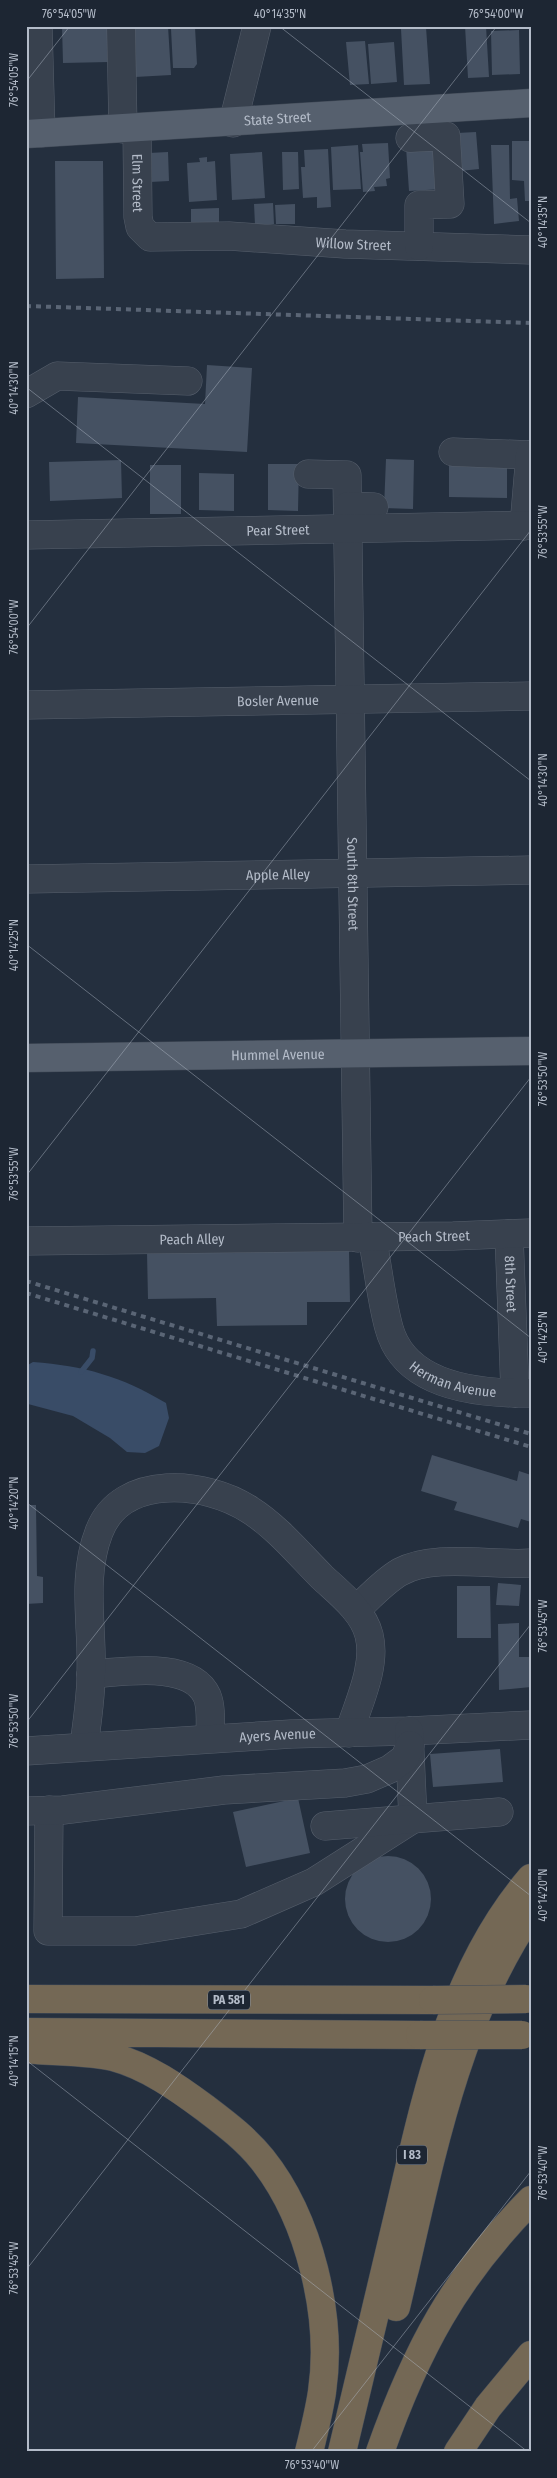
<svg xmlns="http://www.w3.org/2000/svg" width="557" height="2478" font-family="'Fira Sans Condensed',sans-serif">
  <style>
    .water { fill: #394c67 }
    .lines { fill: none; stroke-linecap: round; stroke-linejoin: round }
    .stream { stroke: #394c67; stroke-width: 5.5 }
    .building { fill: #455162 }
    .minor-casing { stroke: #565f6c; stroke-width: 29 }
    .major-casing { stroke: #414a57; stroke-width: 29 }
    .highway-casing { stroke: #434c59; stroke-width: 29 }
    .minor { stroke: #38414e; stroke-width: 28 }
    .major { stroke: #56606e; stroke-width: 28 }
    .highway { stroke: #746855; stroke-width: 28 }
    .rail { stroke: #5a6575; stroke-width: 4; stroke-dasharray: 5 5; stroke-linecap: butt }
    .highway-bridge-casing { stroke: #434c59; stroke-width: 29; stroke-linecap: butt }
    .highway-bridge { stroke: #746855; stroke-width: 28 }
    .ticks { fill: none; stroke: #b4bcc9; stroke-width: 1; stroke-opacity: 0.45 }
    .labels { text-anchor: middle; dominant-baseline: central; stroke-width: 4; stroke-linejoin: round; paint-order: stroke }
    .shield { fill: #1d2633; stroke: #878f9c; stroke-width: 1 }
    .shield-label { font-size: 12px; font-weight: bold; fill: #b4bcc9 }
    .street-label { font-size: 14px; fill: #b4bcc9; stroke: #1d2633 }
    .neatline { fill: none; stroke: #b4bcc9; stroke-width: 2 }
    .ticks-label { font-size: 12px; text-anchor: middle; fill: #b4bcc9 }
  </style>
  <rect width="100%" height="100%" fill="#242f3e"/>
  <path class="water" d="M 33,1362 C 84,1366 121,1376 166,1403 L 169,1418 L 159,1446 L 145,1453 L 127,1452 L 110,1438 L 73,1416 L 28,1404 L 26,1366 Z"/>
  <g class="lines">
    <path class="stream" d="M 81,1372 L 92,1358 L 93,1351"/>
  </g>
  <path class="building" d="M 62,26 L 108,26 L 109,62 L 63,63 Z
    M 131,26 L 168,26 L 171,75 L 135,77 Z
    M 465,26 L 486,26 L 489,77 L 468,78 Z
    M 195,27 L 197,64 L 194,68 L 173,68 L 171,29 Z
    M 426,27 L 430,84 L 404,85 L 401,29 Z
    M 519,30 L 520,74 L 492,75 L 491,31 Z
    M 365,41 L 369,84 L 350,85 L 346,42 Z
    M 394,42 L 397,82 L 371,84 L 368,44 Z
    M 476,132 L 479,169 L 460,171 L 457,133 Z
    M 512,141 L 531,141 L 531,201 L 525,201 L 524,181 L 512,180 Z
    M 388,143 L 390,178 L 386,179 L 387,186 L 374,187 L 375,191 L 363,192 L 360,152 L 363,152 L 362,144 Z
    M 358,145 L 361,189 L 333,190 L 331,147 Z
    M 441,145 L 443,189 L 409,191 L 406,147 Z
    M 491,145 L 509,145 L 510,199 L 517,198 L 519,221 L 494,224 Z
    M 328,149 L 331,207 L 317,208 L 317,197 L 303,198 L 301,167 L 305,167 L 304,150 Z
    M 168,152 L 169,181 L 150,182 L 149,153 Z
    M 262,152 L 265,198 L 232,200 L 230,154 Z
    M 282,152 L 298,152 L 299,189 L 283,190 Z
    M 207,157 L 207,162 L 215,161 L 217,200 L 189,202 L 187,163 L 200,162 L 199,158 Z
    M 55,161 L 103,161 L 104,278 L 56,279 Z
    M 273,203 L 274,224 L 255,225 L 254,204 Z
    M 295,204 L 295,224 L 276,224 L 275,205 Z
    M 219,208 L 219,226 L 191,227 L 191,209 Z
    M 207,365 L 252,368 L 247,452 L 76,443 L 78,397 L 205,404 Z
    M 386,459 L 414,460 L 413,509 L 384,508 Z
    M 121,460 L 122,498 L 50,501 L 49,462 Z
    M 268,464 L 299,464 L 298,511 L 268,510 Z
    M 449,464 L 507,465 L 507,498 L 449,497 Z
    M 150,465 L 181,465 L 181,514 L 150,514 Z
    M 199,473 L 234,474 L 234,511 L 199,510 Z
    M 349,1250 L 350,1302 L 307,1302 L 307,1325 L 217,1326 L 216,1298 L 148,1299 L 147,1253 Z
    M 432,1455 L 517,1481 L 519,1471 L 531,1475 L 531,1522 L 521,1519 L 518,1528 L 454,1510 L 457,1502 L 421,1491 Z
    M 26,1505 L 36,1505 L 37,1576 L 43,1577 L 43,1603 L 26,1604 Z
    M 498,1583 L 521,1585 L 519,1606 L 496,1605 Z
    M 457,1586 L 490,1586 L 491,1638 L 457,1638 Z
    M 519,1623 L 519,1657 L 531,1657 L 531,1687 L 499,1690 L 498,1624 Z
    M 500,1749 L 503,1782 L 433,1787 L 430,1754 Z
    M 298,1798 L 310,1853 L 246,1867 L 233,1812 Z
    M345 1899a43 43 0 1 1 86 0a43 43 0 1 1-86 0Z"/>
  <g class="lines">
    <g class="minor-casing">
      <g id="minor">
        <path d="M 38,26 L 41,133"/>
        <path d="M 121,26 L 123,129"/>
        <path d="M 233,123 L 257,26"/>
        <path id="s1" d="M 137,129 L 138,217 L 140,227 L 150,237 L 229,236 L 345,244 L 531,250"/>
        <path d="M 410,138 L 446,136 L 450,204 L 419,205 L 419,246"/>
        <path d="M 26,394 L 57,376 L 188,381"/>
        <path d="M 453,452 L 531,455"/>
        <path id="s2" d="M 308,474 L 347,475 L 358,1238"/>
        <path d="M 348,506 L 374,507"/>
        <path d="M 524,526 L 530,455"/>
        <path id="s3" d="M 26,535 L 531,525"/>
        <path id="s4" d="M 26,705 L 531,696"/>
        <path id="s5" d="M 26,879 L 531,870"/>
        <path id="s6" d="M 509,1234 L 515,1393"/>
        <path id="s7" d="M 372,1237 C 378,1267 381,1299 389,1328 C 405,1387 479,1394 531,1393"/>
        <path id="s8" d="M 26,1241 L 453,1236 L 531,1233"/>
        <path d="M 356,1610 C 370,1597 383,1582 400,1572 C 434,1553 492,1566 531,1563"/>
        <path d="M 91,1674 C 123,1672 191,1660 207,1696 C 212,1708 210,1725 210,1738"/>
        <path d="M 84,1746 C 87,1722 91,1698 91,1674 C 93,1627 81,1578 99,1532 C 121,1473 207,1481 250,1510 C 277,1527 299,1554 322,1577 C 339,1593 363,1611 369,1635 C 377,1666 358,1704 349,1733"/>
        <path id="s9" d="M 26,1751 L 291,1734 L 409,1731 L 531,1725"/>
        <path d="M 49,1810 L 48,1931 L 135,1931 L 241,1914 L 314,1882 L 413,1819 L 409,1731"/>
        <path d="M 26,1811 L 63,1810 L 224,1790 L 345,1783 L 367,1779 L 390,1769 L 405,1758 L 410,1745"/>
        <path d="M 325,1826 L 499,1812"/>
      </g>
    </g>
    <g class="major-casing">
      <g id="major">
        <path id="s10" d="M 26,134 L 531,103"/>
        <path id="s11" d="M 26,1058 L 531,1051"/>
      </g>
    </g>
    <g class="highway-casing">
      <path id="highway" d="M 26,1999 L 433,2000
        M 26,2032 L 420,2035
        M 26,2049 C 52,2052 89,2051 113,2057 C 147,2066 178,2088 205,2108 C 226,2124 246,2139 262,2159 C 310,2219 333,2317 322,2392 C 319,2412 314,2432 309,2452
        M 396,2307 C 428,2173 452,2027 531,1912
        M 342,2452 C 361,2372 380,2292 399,2212 C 426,2097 451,1971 531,1878
        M 380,2452 C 416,2350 455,2277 531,2200
        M 458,2452 L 488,2407 L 531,2355"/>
    </g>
    <use href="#minor" class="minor"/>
    <use href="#major" class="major"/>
    <use href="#highway" class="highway"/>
    <path class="rail" d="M 26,306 L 531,323
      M 26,1281 L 531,1434
      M 26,1293 L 531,1447"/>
    <g class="highway-bridge-casing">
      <path id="highway-bridge" d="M 433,2000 L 526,1999
        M 420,2035 L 522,2035"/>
    </g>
    <use href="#highway-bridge" class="highway-bridge"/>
  </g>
  <path class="ticks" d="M 279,26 L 531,223M 26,82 L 70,26M 26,387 L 531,781M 26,629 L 497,26M 26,944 L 531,1338M 26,1176 L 531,530M 26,1502 L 531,1896M 26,1723 L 531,1077M 26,2060 L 528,2452M 26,2270 L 531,1624M 311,2452 L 531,2171"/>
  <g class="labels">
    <g class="shield">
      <rect x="208" y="1990.5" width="42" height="19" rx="4"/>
      <rect x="397" y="2145.5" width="30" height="19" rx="4"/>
    </g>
    <g class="shield-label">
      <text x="229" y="2000">PA 581</text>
      <text x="412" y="2155">I 83</text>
    </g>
    <g class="street-label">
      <text stroke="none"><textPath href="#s10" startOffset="252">State Street</textPath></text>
      <text stroke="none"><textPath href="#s1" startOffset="54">Elm Street</textPath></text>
      <text stroke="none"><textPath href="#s1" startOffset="316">Willow Street</textPath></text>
      <text stroke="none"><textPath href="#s3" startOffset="252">Pear Street</textPath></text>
      <text stroke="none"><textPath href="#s4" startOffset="252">Bosler Avenue</textPath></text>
      <text stroke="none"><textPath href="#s5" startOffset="252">Apple Alley</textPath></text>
      <text stroke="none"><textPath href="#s2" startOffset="448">South 8th Street</textPath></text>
      <text stroke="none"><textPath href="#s11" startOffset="252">Hummel Avenue</textPath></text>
      <text stroke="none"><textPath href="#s8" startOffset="408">Peach Street</textPath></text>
      <text stroke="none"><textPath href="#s8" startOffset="166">Peach Alley</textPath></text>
      <text stroke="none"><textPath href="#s6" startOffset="50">8th Street</textPath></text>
      <text stroke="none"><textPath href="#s7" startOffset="181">Herman Avenue</textPath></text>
      <text stroke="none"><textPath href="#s9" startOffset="252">Ayers Avenue</textPath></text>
    </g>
  </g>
  <rect width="557" height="2478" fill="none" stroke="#1d2633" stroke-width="55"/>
  <rect x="28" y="28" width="502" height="2422" class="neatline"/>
  <g class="ticks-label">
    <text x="69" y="18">76°54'05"W</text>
    <text x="280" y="18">40°14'35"N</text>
    <text x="496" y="18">76°54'00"W</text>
    <text transform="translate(14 80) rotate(-90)" y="4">76°54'05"W</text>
    <text transform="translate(543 222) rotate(-90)" y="4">40°14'35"N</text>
    <text transform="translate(14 388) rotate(-90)" y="4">40°14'30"N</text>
    <text transform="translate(543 532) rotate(-90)" y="4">76°53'55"W</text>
    <text transform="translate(14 627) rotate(-90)" y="4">76°54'00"W</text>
    <text transform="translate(543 780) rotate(-90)" y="4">40°14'30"N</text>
    <text transform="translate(14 945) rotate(-90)" y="4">40°14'25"N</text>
    <text transform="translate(543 1079) rotate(-90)" y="4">76°53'50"W</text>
    <text transform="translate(14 1174) rotate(-90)" y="4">76°53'55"W</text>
    <text transform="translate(543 1337) rotate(-90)" y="4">40°14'25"N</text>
    <text transform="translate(14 1503) rotate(-90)" y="4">40°14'20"N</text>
    <text transform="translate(543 1626) rotate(-90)" y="4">76°53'45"W</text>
    <text transform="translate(14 1721) rotate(-90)" y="4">76°53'50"W</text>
    <text transform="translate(543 1895) rotate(-90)" y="4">40°14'20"N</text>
    <text transform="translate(14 2061) rotate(-90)" y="4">40°14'15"N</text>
    <text transform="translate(543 2173) rotate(-90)" y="4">76°53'40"W</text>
    <text transform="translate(14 2268) rotate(-90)" y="4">76°53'45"W</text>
    <text x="312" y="2469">76°53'40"W</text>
  </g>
</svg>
